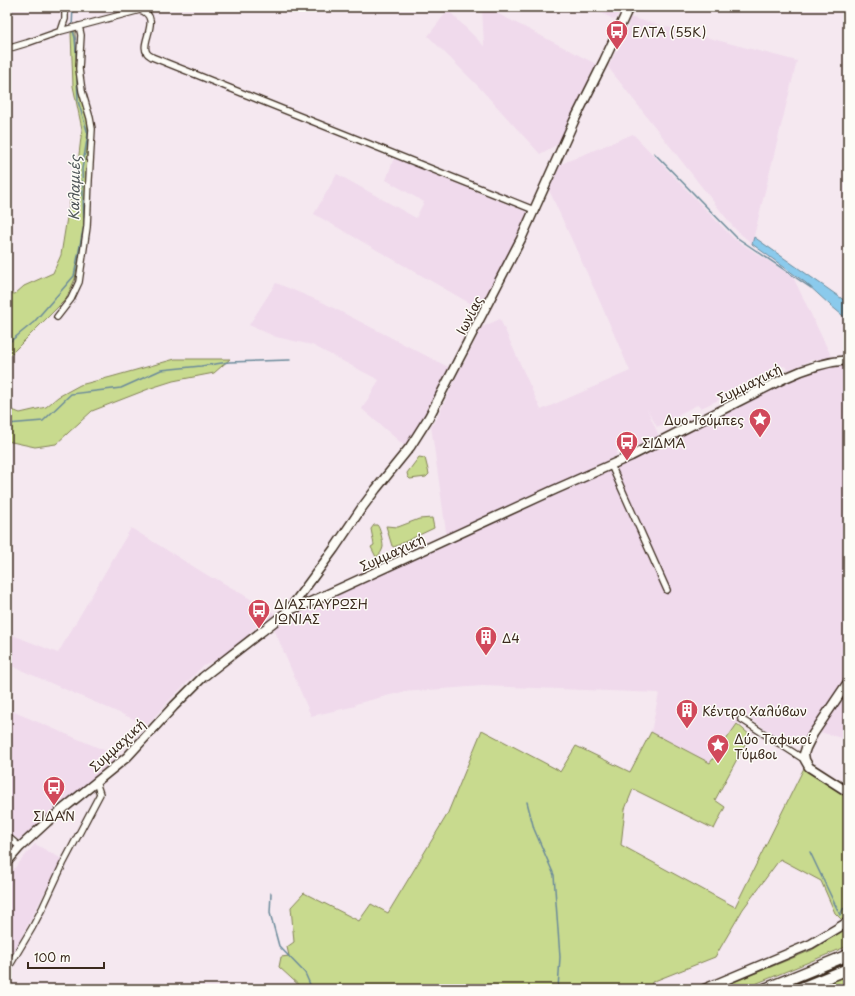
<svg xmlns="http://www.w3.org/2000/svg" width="855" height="996" font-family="'Playpen Sans',sans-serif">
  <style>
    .built { fill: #f0daec }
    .green { fill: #c8da8e; stroke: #828256 }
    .water { fill: #8bcaec; stroke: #6b8a9a }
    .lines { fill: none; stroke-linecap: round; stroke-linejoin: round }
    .stream { stroke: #6b8a9a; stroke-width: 1.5 }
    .street-casing { stroke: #3b2a1e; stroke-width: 8 }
    .secondary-casing { stroke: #3b2a1e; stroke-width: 11 }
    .highway-casing { stroke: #3b2a1e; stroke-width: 13 }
    .street { stroke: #fdfcf7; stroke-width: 5.5 }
    .secondary { stroke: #fdfcf7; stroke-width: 8 }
    .highway { stroke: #fdfcf7; stroke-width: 10 }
    .labels { text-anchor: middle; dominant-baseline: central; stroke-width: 3; stroke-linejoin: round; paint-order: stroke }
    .poi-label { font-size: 13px; fill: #3b2a1e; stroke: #fdfcf7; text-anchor: start }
    .street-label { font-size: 13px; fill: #3b2a1e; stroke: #fdfcf7 }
    .water-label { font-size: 14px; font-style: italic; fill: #535a5c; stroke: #fdfcf7 }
  </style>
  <rect width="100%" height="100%" fill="#f5e8f0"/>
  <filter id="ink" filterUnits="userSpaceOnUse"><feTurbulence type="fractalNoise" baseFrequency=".025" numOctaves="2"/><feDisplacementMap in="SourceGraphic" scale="8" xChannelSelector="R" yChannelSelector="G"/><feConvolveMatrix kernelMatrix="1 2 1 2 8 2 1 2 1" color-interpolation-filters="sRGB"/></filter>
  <g filter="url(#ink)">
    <path class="built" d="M 482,7 L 485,7 L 596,64 L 558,144 L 540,154 L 478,86 L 428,36 L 448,10 L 484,46 Z
      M 590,7 L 622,7 L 615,20 Z
      M 629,17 L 797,61 L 752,244 L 734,228 L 608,67 L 628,28 Z
      M 633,134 L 733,238 L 793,277 L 832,358 L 812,360 L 789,370 L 784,366 L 747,382 L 745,388 L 701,408 L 697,405 L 679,414 L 678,417 L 657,427 L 647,409 L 659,436 L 626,451 L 621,449 L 617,451 L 616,456 L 447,538 L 431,426 L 436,420 L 463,363 L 464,363 L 482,327 L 500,319 L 541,410 L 630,371 L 597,295 L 549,190 L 561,164 Z
      M 394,158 L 529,213 L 511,253 L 480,309 L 314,214 L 337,174 L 416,218 L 424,202 L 386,180 Z
      M 276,283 L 322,302 L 450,368 L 430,409 L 407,448 L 362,409 L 379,380 L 312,345 L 276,337 L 249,325 Z
      M 848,365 L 848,740 L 813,730 L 805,742 L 785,743 L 736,708 L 733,708 L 743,715 L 710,763 L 651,732 L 659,693 L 482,686 L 402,692 L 355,704 L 356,706 L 311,716 L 274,629 L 290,614 L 642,456 L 797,377 L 819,369 Z
      M 131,528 L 212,578 L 215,578 L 274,613 L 273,617 L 262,625 L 258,625 L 250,632 L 249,637 L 219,658 L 202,667 L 167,703 L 147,725 L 7,664 L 7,639 L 10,634 L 58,653 Z
      M 7,709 L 118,756 L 118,758 L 22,841 L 7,832 Z
      M 35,844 L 62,859 L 7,965 L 7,877 Z"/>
    <path class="green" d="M 75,31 L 77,84 L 87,116 L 88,133 L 86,175 L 85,224 L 75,279 L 66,299 L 7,358 L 7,293 L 15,294 L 24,286 L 53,273 L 61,255 L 68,211 L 78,163 L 82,129 L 73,86 L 71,33 Z
      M 175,359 L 230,359 L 214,373 L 173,381 L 151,388 L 92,411 L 56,444 L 35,447 L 7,441 L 7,408 L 20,413 L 46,407 L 58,397 L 80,385 L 111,377 Z
      M 419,457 L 425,458 L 429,474 L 426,477 L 410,479 L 408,477 L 407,473 Z
      M 432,518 L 434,528 L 394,547 L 392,546 L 386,526 L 398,527 L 419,519 Z
      M 374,525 C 375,525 376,525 377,525 C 380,527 383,542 383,547 C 382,551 380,555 376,557 L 371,547 L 374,545 L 371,529 Z
      M 737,724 L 750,735 L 715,800 L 725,807 L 714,829 L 633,789 L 625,809 L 621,845 L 735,907 L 804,768 L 848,798 L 848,919 L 843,921 L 835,913 L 821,881 L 780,859 L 743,909 L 715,957 L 652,982 L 651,989 L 303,989 L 279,967 L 281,957 L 289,956 L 287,947 L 294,942 L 291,907 L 304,893 L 359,921 L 371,904 L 388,913 L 447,815 L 482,730 L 558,770 L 560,772 L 576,746 L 630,772 L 651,732 L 710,763 Z
      M 848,928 L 848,946 L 743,989 L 717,989 L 812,950 Z
      M 848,961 L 848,964 L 787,989 L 779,989 Z
      M 848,976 L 848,989 L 814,989 Z"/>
    <path class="water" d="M 754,237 L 848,303 L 848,320 L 830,305 L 806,283 L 752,244 Z"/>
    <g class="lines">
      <path class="stream" d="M 73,7 L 72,27 L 75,38 L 77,64
        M 654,153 L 736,237 L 811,288
        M 7,344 L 34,322 L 74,276 L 84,225 L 82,169 L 88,134 L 78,101 L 77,76
        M 7,424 L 43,421 L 71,394 L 121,388 L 161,370 L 201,366 L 229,362 L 290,360
        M 527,802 L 534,829 L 554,875 L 560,957 L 558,989
        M 810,852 L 840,915
        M 271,893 L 270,913 L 279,946 L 305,973 L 312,989
        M 840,915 L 843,909 L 848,907"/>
      <g class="street-casing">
        <path id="street" d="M 140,10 C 163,17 139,43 147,53 C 148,55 151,56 152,57 L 534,210
          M 61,31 L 65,19 L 65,7
          M 7,49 L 27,43 L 61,31 L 140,10 L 144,7
          M 57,317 L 71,299 L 79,282 L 87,227 L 89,180 L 92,129 L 90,118 L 82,91 L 79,69 L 81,35 L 79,26
          M 611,465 L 667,590
          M 741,719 L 805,760
          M 7,836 L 20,847
          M 7,970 L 32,928 L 43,907 L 63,864 L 100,794 L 96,782"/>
      </g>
      <g class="secondary-casing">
        <path id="secondary" d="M 289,610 L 334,549 L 361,509 L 376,489 L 410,447 L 429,417 L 521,239 L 574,121 L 604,61 L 629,7
          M 848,682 L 813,734 L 806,748 L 804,754 L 805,760 L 809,767 L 848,792
          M 7,862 L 20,847 L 47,822 L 127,757 L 139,744 L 174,706 L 203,677 L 283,615 L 289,610 L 304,605 L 554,490 L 631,456 L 785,378 C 806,368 824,362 848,360
          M 704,989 L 811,944 L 848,922"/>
      </g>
      <g class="highway-casing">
        <path id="highway" d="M 765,989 L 848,955
          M 799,989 L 848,969"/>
      </g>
      <use href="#street" class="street"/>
      <use href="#secondary" class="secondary"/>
      <use href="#highway" class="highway"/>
    </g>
  </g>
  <defs>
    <g id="bus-pin" transform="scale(1.15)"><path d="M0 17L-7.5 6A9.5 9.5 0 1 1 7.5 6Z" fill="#d1495b" stroke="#fdfcf7"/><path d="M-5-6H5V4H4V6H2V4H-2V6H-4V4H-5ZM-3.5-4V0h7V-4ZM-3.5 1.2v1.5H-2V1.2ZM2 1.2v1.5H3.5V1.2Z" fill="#fff"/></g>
    <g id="sight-pin" transform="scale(1.15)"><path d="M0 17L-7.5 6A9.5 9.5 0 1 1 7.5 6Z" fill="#d1495b" stroke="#fdfcf7"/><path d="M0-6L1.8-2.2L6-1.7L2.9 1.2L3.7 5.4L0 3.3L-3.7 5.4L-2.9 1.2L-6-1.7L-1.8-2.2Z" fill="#fff"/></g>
    <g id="building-pin" transform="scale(1.15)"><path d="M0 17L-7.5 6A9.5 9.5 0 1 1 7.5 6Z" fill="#d1495b" stroke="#fdfcf7"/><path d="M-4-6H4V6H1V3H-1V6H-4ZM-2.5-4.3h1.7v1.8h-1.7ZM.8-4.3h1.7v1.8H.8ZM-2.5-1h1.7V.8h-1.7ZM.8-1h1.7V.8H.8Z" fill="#fff"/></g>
  </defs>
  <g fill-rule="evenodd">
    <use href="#bus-pin" x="617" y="31"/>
    <use href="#sight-pin" x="760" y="419"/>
    <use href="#bus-pin" x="627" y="442"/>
    <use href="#bus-pin" x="259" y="610"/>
    <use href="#building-pin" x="486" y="637"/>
    <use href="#building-pin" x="687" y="710"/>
    <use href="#sight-pin" x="718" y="745"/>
    <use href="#bus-pin" x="54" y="787"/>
  </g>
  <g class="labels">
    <g class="poi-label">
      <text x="632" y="31">ΕΛΤΑ (55Κ)</text>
      <text x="744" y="419" text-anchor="end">Δυο Τούμπες</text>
      <text x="642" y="442">ΣΙΔΜΑ</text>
      <text x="274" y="603">ΔΙΑΣΤΑΥΡΩΣΗ<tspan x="274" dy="15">ΙΩΝΙΑΣ</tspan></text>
      <text x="502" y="637">Δ4</text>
      <text x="702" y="710">Κέντρο Χαλύβων</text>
      <text x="734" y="738">Δύο Ταφικοί<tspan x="734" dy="15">Τύμβοι</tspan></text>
      <text x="54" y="815" text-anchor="middle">ΣΙΔΑΝ</text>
    </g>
    <g class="street-label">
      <text transform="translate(469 315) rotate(-63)">Ιωνίας</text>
      <text transform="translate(749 383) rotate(-27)">Συμμαχική</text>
      <text transform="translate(392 552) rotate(-25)">Συμμαχική</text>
      <text transform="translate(117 745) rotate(-43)">Συμμαχική</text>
    </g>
    <g class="water-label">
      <text transform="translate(74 188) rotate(-89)">Καλαμιές</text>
    </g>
  </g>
  <rect width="855" height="996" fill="none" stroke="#fdfcf7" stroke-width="24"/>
  <rect x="12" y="12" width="831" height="972" fill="none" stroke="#3b2a1e" stroke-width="1.5" filter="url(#ink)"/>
  <path d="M28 962v6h76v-6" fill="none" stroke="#3b2a1e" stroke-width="2"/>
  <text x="34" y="962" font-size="12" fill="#3b2a1e" stroke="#fdfcf7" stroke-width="3" paint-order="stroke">100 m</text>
</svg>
